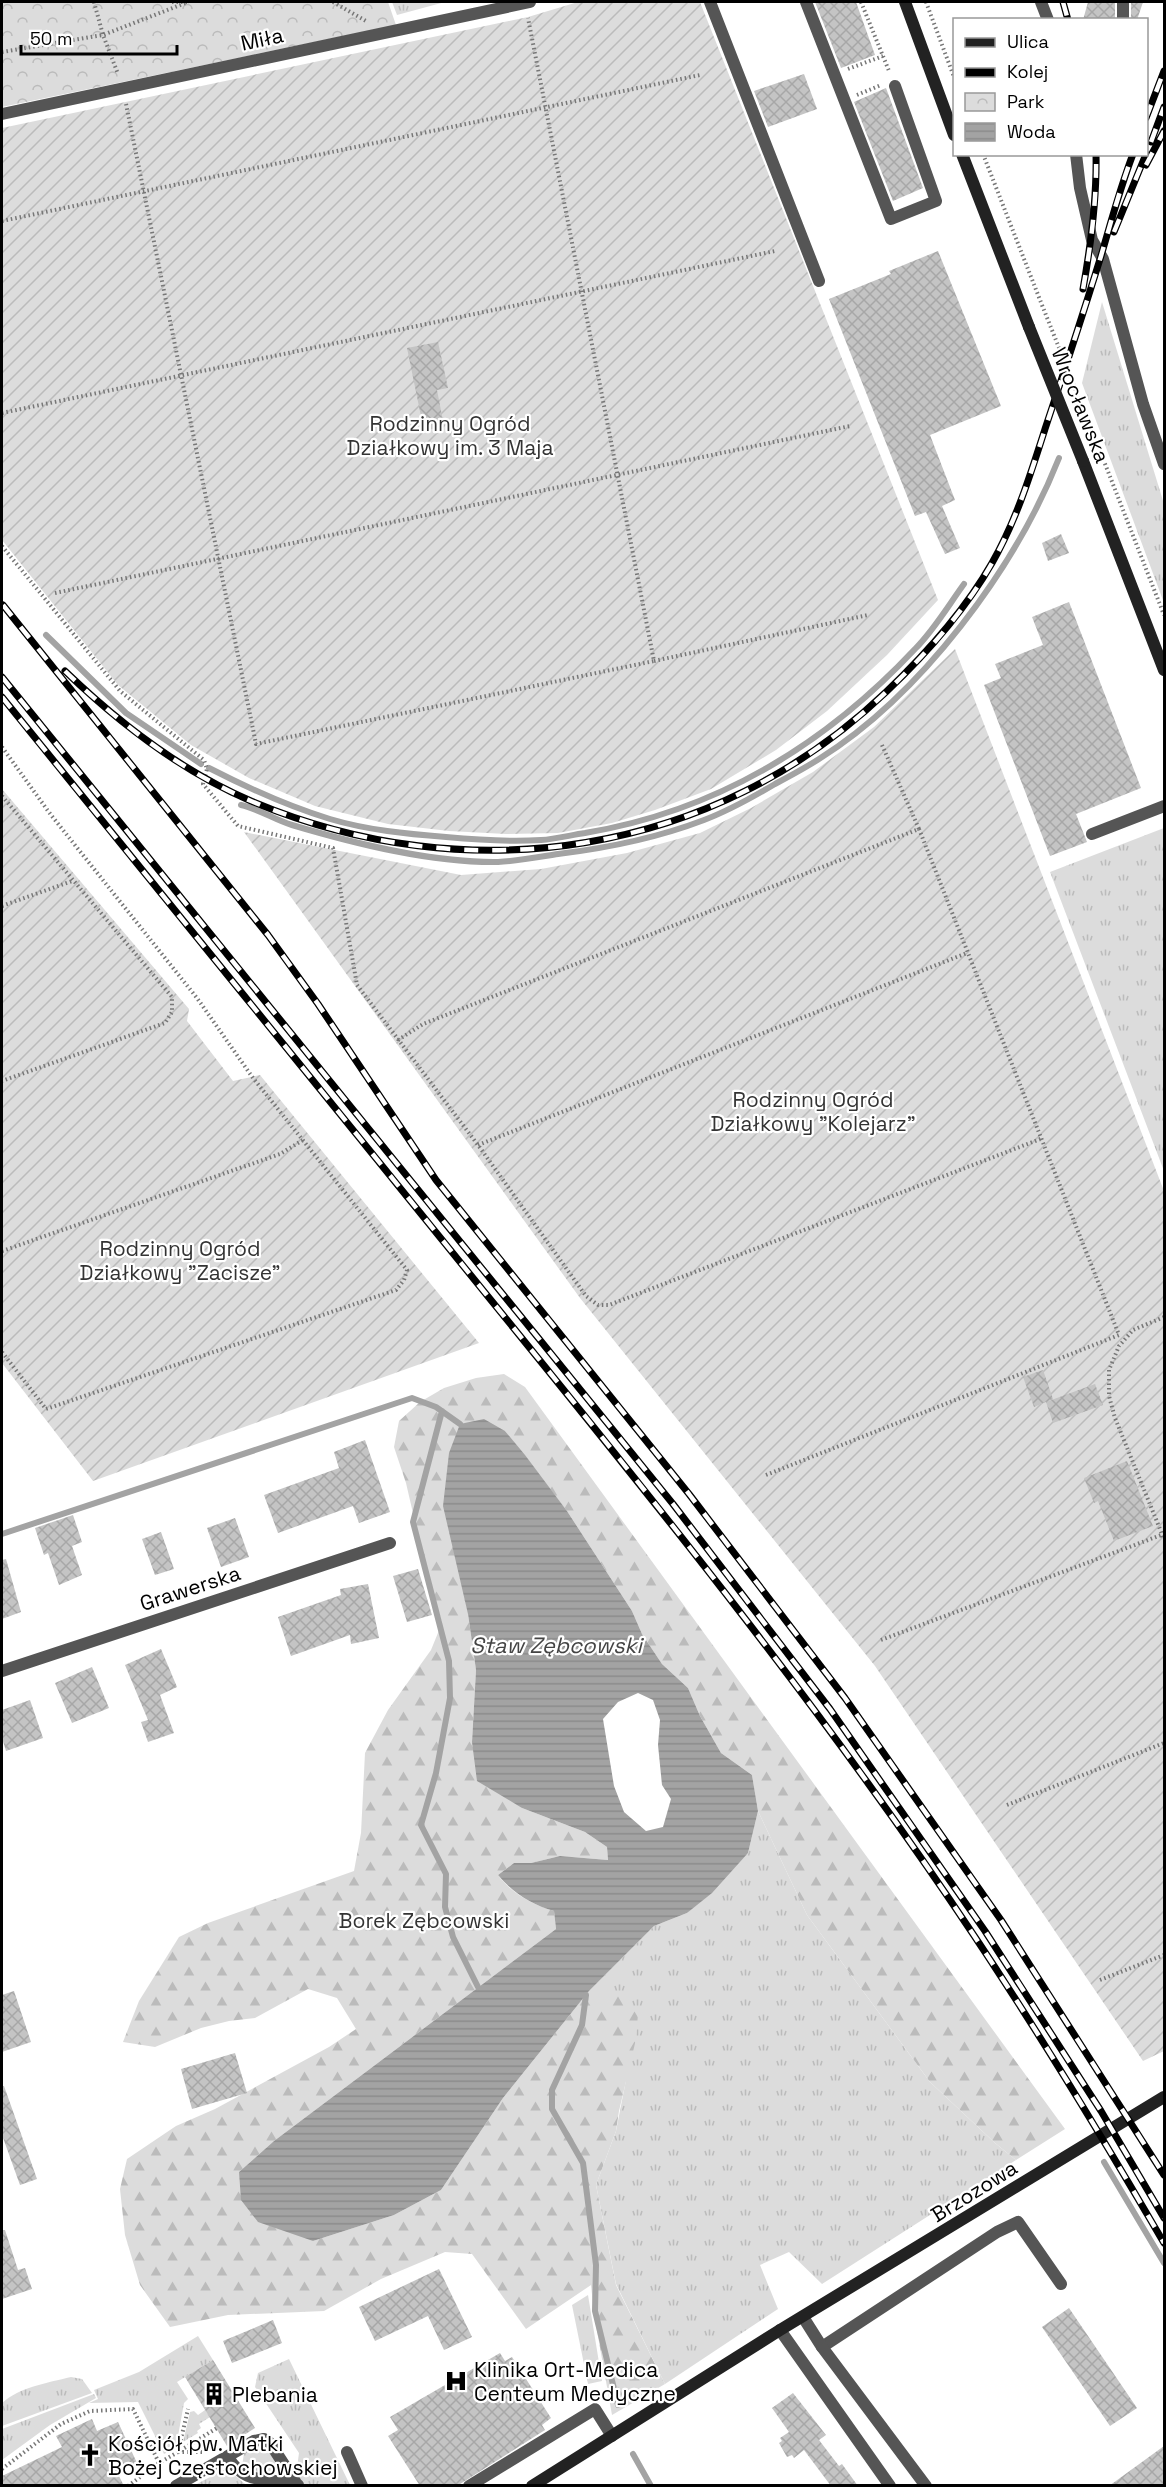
<svg xmlns="http://www.w3.org/2000/svg" width="1166" height="2487" font-family="'Space Grotesk',sans-serif">
  <style>
    .grass { fill: url(#grass-tufts) }
    .forest { fill: url(#forest-firs) }
    .park { fill: url(#park-crowns) }
    .garden { fill: url(#garden-furrows) }
    .water { fill: url(#water-rules); fill-rule: evenodd }
    .lines { fill: none; stroke-linecap: round; stroke-linejoin: round }
    .stream { stroke: #a3a3a3; stroke-width: 6 }
    .building { fill: url(#building-cross-hatch) }
    .path { stroke: #777; stroke-width: 4; stroke-dasharray: 1.5 3; stroke-linecap: butt }
    .lane { stroke: #555; stroke-width: 12 }
    .street { stroke: #555; stroke-width: 12 }
    .secondary { stroke: #222; stroke-width: 12 }
    .rail-casing { stroke: #000; stroke-width: 7 }
    .rail { stroke: #fff; stroke-width: 4.5; stroke-dasharray: 14; stroke-linecap: butt }
    .path-bridge { stroke: #777; stroke-width: 4; stroke-dasharray: 1.5 3; stroke-linecap: butt }
    .secondary-bridge { stroke: #222; stroke-width: 12 }
    .labels { text-anchor: middle; dominant-baseline: central; stroke-width: 4.5; stroke-linejoin: round; paint-order: stroke }
    .street-label { font-size: 21px; fill: #000; stroke: #fff }
    .park-label { font-size: 21px; fill: #333; stroke: #fff }
    .poi-label { font-size: 21px; fill: #000; stroke: #fff; text-anchor: start }
    .water-label { font-size: 22px; font-style: italic; fill: #444; stroke: #fff }
  </style>
  <defs>
    <pattern id="grass-tufts" width="24" height="20" patternUnits="userSpaceOnUse" patternTransform="scale(1.5)"><rect width="24" height="20" fill="#dcdcdc"/><path d="M3 7l-1-3M5 7V3M7 7l1-3M15 17l-1-3M17 17v-4M19 17l1-3" fill="none" stroke="#bbb"/></pattern>
    <pattern id="forest-firs" width="22" height="20" patternUnits="userSpaceOnUse" patternTransform="scale(1.5)"><rect width="22" height="20" fill="#dcdcdc"/><path d="M5 1l3.5 6h-7zM16 11l3.5 6h-7z" fill="#bbb"/></pattern>
    <pattern id="park-crowns" width="20" height="18" patternUnits="userSpaceOnUse" patternTransform="scale(1.5)"><rect width="20" height="18" fill="#dcdcdc"/><path d="M2 6a3 3 0 1 1 6 0M12 15a3 3 0 1 1 6 0" fill="none" stroke="#bbb"/></pattern>
    <pattern id="garden-furrows" width="10" height="10" patternUnits="userSpaceOnUse" patternTransform="scale(1.5)"><rect width="10" height="10" fill="#dcdcdc"/><path d="M-1 1l2-2M0 10L10 0M9 11l2-2" fill="none" stroke="#bbb"/></pattern>
    <pattern id="water-rules" width="6" height="5" patternUnits="userSpaceOnUse" patternTransform="scale(1.5)"><rect width="6" height="5" fill="#a3a3a3"/><path d="M0 2.5h6" fill="none" stroke="#8b8b8b"/></pattern>
    <pattern id="building-cross-hatch" width="8" height="8" patternUnits="userSpaceOnUse" patternTransform="scale(1.5)"><rect width="8" height="8" fill="#c4c4c4"/><path d="M0 0l8 8M0 8l8-8" fill="none" stroke="#a7a7a7"/></pattern>
  </defs>
  <rect width="100%" height="100%" fill="#fff"/>
  <path class="grass" d="M 392,2 L 445,2 L 397,15 Z
    M 1102,302 L 1164,504 L 1164,603 L 1082,383 Z
    M 1164,828 L 1164,1171 L 1050,872 Z
    M 758,1811 L 807,1915 L 930,2082 L 995,2143 L 1016,2160 L 822,2284 L 789,2252 L 760,2265 L 778,2309 L 665,2384 L 616,2284 L 596,2185 L 616,2131 L 626,2080 L 589,1991 L 654,1926 L 687,1913 L 748,1853 Z
    M 588,2295 L 602,2381 L 588,2384 L 572,2305 Z
    M 198,2336 L 213,2360 L 177,2382 L 188,2399 L 184,2403 L 176,2447 L 164,2454 L 138,2402 L 89,2403 L 98,2399 L 94,2390 L 139,2372 Z
    M 289,2359 L 350,2485 L 303,2485 L 296,2475 L 299,2453 L 255,2387 L 258,2373 Z
    M 71,2377 L 82,2379 L 92,2393 L 2,2426 L 2,2403 C 20,2387 47,2383 71,2377 Z
    M 94,2394 L 96,2398 L 50,2425 L 2,2460 L 2,2429 Z
    M 205,2410 L 210,2417 L 199,2424 L 201,2428 L 197,2431 L 198,2433 L 183,2442 L 190,2412 L 194,2411 L 198,2415 Z
    M 264,2446 L 276,2461 C 276,2470 272,2473 265,2477 L 242,2467 L 244,2453 L 249,2450 Z
    M 223,2470 L 230,2471 L 246,2485 L 195,2485 Z"/>
  <path class="forest" d="M 504,1374 L 525,1387 L 1065,2129 L 1016,2160 L 995,2143 L 930,2082 L 807,1915 L 758,1811 L 752,1775 L 721,1753 L 700,1716 L 688,1688 L 662,1664 L 642,1634 L 632,1611 L 567,1511 L 505,1431 L 468,1614 L 476,1670 L 472,1742 L 522,1808 L 585,1832 L 607,1847 L 608,1860 L 560,1856 L 531,1863 L 514,1863 L 498,1875 C 511,1893 533,1905 554,1911 L 556,1929 L 274,2141 L 239,2172 L 313,2241 L 394,2215 L 441,2190 L 503,2098 L 589,1991 L 624,1995 L 638,2014 L 636,2039 L 619,2111 L 616,2131 L 596,2185 L 616,2285 L 665,2384 L 612,2415 L 594,2314 L 591,2285 L 526,2329 L 472,2254 L 445,2252 L 381,2279 L 324,2311 L 228,2315 L 170,2327 L 140,2285 L 125,2235 L 120,2189 L 127,2159 L 176,2126 L 215,2109 L 329,2047 L 356,2029 L 337,1998 L 308,1989 L 255,2018 L 229,2021 L 201,2028 L 155,2047 L 123,2042 L 139,2001 L 179,1937 L 208,1923 L 354,1871 L 361,1833 L 365,1753 L 388,1710 L 431,1650 L 442,1623 L 424,1561 L 406,1483 L 394,1447 L 399,1421 L 420,1402 L 444,1388 L 476,1378 Z"/>
  <path class="park" d="M 2,2 L 388,2 L 396,25 L 2,107 Z"/>
  <path class="garden" d="M 578,2 L 700,2 L 938,600 L 887,655 L 827,711 L 776,750 L 711,789 L 655,810 L 612,823 L 558,833 L 506,834 L 449,831 L 388,824 L 315,806 L 249,778 L 191,745 L 118,685 L 2,540 L 2,128 L 528,17 Z
    M 955,649 L 1164,1191 L 1164,2051 L 1143,2061 L 875,1666 L 580,1298 L 244,832 L 461,875 L 541,869 L 627,853 L 700,833 L 751,808 L 813,772 L 874,727 Z
    M 2,789 L 189,1009 L 187,1021 L 233,1081 L 260,1075 L 479,1343 L 93,1481 L 2,1363 Z"/>
  <path class="water" d="M 484,1419 L 505,1431 L 525,1455 L 567,1511 L 632,1611 L 642,1634 L 662,1664 L 688,1688 L 700,1716 L 721,1753 L 752,1775 L 758,1811 L 748,1853 L 712,1893 L 687,1913 L 654,1926 L 589,1991 L 503,2098 L 441,2190 L 394,2215 L 313,2241 L 258,2222 L 241,2200 L 239,2172 L 274,2141 L 556,1929 L 554,1911 C 532,1905 513,1893 498,1875 L 514,1863 L 531,1863 L 560,1856 L 608,1860 L 607,1847 L 585,1832 L 522,1808 L 477,1781 L 472,1742 L 476,1670 L 468,1614 L 443,1506 L 449,1453 L 460,1424 ZM 638,1693 L 653,1700 L 660,1720 L 658,1745 L 662,1785 L 671,1799 L 663,1827 L 646,1831 L 624,1812 L 614,1786 L 603,1719 L 618,1702 Z"/>
  <g class="lines">
    <path class="stream" d="M 46,635 L 126,713 L 201,764
      M 209,768 C 248,788 287,806 330,819 C 367,830 407,834 446,837 C 478,840 509,842 541,840 C 556,839 571,835 585,833 C 717,811 824,746 915,649 C 934,630 948,606 964,584
      M 241,805 C 259,809 275,820 292,825 C 356,844 432,863 498,862 C 518,861 539,857 558,854 C 608,848 657,838 704,820 C 728,811 753,797 775,784 C 790,776 805,768 819,759 C 921,695 1015,569 1059,458
      M 442,1411 L 413,1522 L 449,1661 L 450,1698 L 436,1773 L 421,1825 L 446,1874 L 445,1907 L 453,1937 L 478,1987
      M 2,1534 L 412,1398 L 436,1407 L 460,1424
      M 586,1995 L 582,2025 L 552,2090 L 552,2109 L 583,2163 L 596,2265 L 595,2311 L 618,2405
      M 1104,2162 L 1164,2263
      M 633,2454 L 651,2486"/>
  </g>
  <path class="building" d="M 815,2 L 856,2 L 875,55 L 841,68 Z
    M 1088,2 L 1115,2 L 1115,20 L 1083,20 Z
    M 1131,2 L 1143,2 L 1137,20 L 1131,20 Z
    M 804,74 L 817,109 L 768,127 L 754,91 Z
    M 886,88 L 923,188 L 893,201 L 854,102 Z
    M 938,251 L 1001,406 L 930,435 L 955,500 L 942,506 L 960,548 L 945,554 L 926,512 L 915,516 L 829,299 L 891,274 L 889,271 Z
    M 438,342 L 448,388 L 437,390 L 444,426 L 424,431 L 407,348 Z
    M 1061,534 L 1069,553 L 1048,561 L 1042,543 Z
    M 1069,602 L 1141,788 L 1076,814 L 1087,842 L 1050,856 L 984,685 L 1001,678 L 995,664 L 1043,645 L 1032,617 Z
    M 1043,1370 L 1053,1399 L 1034,1407 L 1023,1377 Z
    M 1095,1384 L 1103,1405 L 1053,1423 L 1046,1402 Z
    M 365,1440 L 390,1512 L 359,1523 L 353,1506 L 278,1533 L 264,1495 L 339,1468 L 334,1452 Z
    M 1127,1461 L 1153,1526 L 1114,1541 L 1098,1501 L 1094,1503 L 1084,1478 Z
    M 73,1515 L 82,1542 L 72,1546 L 82,1575 L 59,1585 L 48,1553 L 44,1555 L 35,1528 Z
    M 235,1518 L 249,1557 L 221,1567 L 207,1528 Z
    M 161,1532 L 174,1569 L 155,1575 L 142,1539 Z
    M 6,1559 L 21,1612 L 2,1619 L 2,1560 Z
    M 418,1569 L 432,1615 L 407,1622 L 393,1576 Z
    M 368,1584 L 379,1638 L 351,1644 L 350,1635 L 291,1656 L 278,1617 L 341,1595 L 340,1589 Z
    M 161,1649 L 177,1687 L 160,1695 L 174,1733 L 148,1742 L 141,1722 L 148,1720 L 125,1665 Z
    M 92,1667 L 109,1708 L 72,1723 L 55,1683 Z
    M 30,1700 L 43,1738 L 6,1751 L 2,1738 L 2,1710 Z
    M 14,1991 L 31,2042 L 2,2052 L 2,1995 Z
    M 235,2053 L 247,2093 L 192,2109 L 181,2069 Z
    M 2,2086 L 4,2086 L 37,2179 L 20,2185 L 2,2135 Z
    M 2,2230 L 5,2230 L 18,2270 L 25,2268 L 32,2289 L 2,2299 Z
    M 439,2269 L 472,2337 L 444,2350 L 428,2316 L 375,2341 L 359,2307 Z
    M 1069,2308 L 1137,2408 L 1110,2426 L 1042,2327 Z
    M 273,2320 L 282,2343 L 232,2363 L 223,2341 Z
    M 500,2353 L 505,2361 L 512,2357 L 551,2418 L 542,2425 L 545,2430 L 457,2486 L 420,2486 L 388,2436 L 398,2430 L 390,2417 Z
    M 213,2360 L 255,2428 L 227,2446 L 185,2377 Z
    M 793,2393 L 826,2435 L 819,2440 L 839,2466 L 842,2464 L 858,2486 L 831,2486 L 804,2450 L 794,2458 L 792,2455 L 787,2457 L 779,2443 L 782,2441 L 780,2438 L 789,2432 L 772,2408 Z
    M 92,2419 L 97,2431 L 118,2422 L 137,2463 L 117,2472 L 124,2486 L 2,2486 L 2,2476 L 62,2447 L 56,2436 Z
    M 1164,2446 L 1164,2486 L 1109,2486 Z"/>
  <g class="lines">
    <path class="path" d="M 94,2 L 103,35 L 118,74
      M 172,2 L 190,2
      M 333,2 L 366,21
      M 861,2 L 889,71
      M 926,2 L 954,77
      M 2,52 L 103,35 L 188,2
      M 848,69 L 883,56
      M 857,95 L 881,85
      M 126,104 L 256,744 L 654,661 L 528,18
      M 983,154 L 1042,305
      M 2,221 L 700,75
      M 2,413 L 775,251
      M 1100,451 L 1164,615
      M 2,546 L 120,691 L 204,760 L 207,769 L 203,784 L 238,826 L 333,848 L 357,985 L 478,1145 L 586,1296 L 598,1305 L 609,1305 L 1043,1138
      M 55,593 L 850,426
      M 654,661 L 868,615
      M 882,745 L 919,829
      M 2,747 L 51,815 L 197,998 L 253,1078 L 407,1270 L 404,1280 L 396,1290 L 46,1409 L 2,1352
      M 2,796 L 172,997 L 172,1012 L 165,1023 L 2,1081
      M 2,906 L 72,881
      M 398,1040 L 423,1024 L 919,829 L 1119,1335 L 766,1475
      M 478,1145 L 967,953
      M 2,1251 L 280,1154 L 303,1140
      M 1164,1317 L 1133,1330 L 1119,1346 L 1109,1370 L 1109,1396 L 1115,1418 L 1164,1539
      M 881,1640 L 1164,1534
      M 1007,1805 L 1164,1743
      M 1100,1980 L 1164,1955
      M 202,2452 L 178,2452 L 217,2428
      M 2,2469 L 61,2424 L 90,2411 L 133,2409 L 159,2463 L 178,2452 L 188,2409
      M 128,2486 L 159,2463"/>
    <path class="lane" d="M 710,2 L 819,281
      M 806,2 L 891,219 L 936,201 L 895,86
      M 1123,20 L 1123,2
      M 822,2347 L 997,2232 L 1018,2222 L 1061,2284
      M 347,2452 L 362,2486
      M 228,2457 C 246,2487 266,2476 298,2485
      M 176,2486 L 254,2441 L 264,2439 L 270,2443 L 298,2486
      M 469,2486 L 595,2409 L 612,2436"/>
    <path class="street" d="M 1041,2 L 1048,20
      M 2,114 L 530,2
      M 1076,154 L 1080,188 L 1092,240 L 1103,259 L 1143,404 L 1164,464
      M 1092,834 L 1164,806
      M 2,1671 L 390,1543
      M 803,2317 L 822,2347 L 926,2486
      M 780,2330 L 890,2486"/>
    <path class="secondary" d="M 905,2 L 954,135
      M 962,154 L 1029,327
      M 1083,461 L 1164,670
      M 532,2486 L 780,2330 L 1164,2097"/>
    <g class="rail-casing">
      <path id="rail" d="M 1063,2 L 1068,20
        M 1146,118 L 1164,71
        M 1151,142 L 1164,107
        M 1146,165 L 1164,131
        M 1114,232 L 1146,154
        M 1083,289 C 1091,244 1097,200 1096,154
        M 3,605 L 268,935 L 318,1004 L 436,1180 L 689,1494 L 845,1698 L 1001,1920 L 1164,2175
        M 65,671 C 119,723 181,771 251,801 C 469,893 714,856 886,692 C 927,653 964,612 992,563 C 1016,521 1030,476 1045,429 C 1064,372 1083,314 1101,256 C 1111,222 1120,188 1133,154
        M 2,677 L 673,1504 L 830,1709 L 985,1931 L 1101,2111 L 1164,2218
        M 2,697 C 163,896 325,1095 486,1294 C 656,1503 825,1712 975,1937 C 1041,2036 1104,2140 1164,2243"/>
    </g>
    <use href="#rail" class="rail"/>
    <path class="path-bridge" d="M 1042,305 L 1100,451"/>
    <path class="secondary-bridge" d="M 1029,327 L 1083,461"/>
  </g>
  <defs>
    <g id="hospital-bare" transform="scale(1.8)"><path d="M-5-5h3v3.5h4V-5h3V5h-3V1.5h-4V5h-3Z" fill="#000" stroke="#fff" stroke-width="2.5" paint-order="stroke"/></g>
    <g id="building-bare" transform="scale(1.8)"><path d="M-4-6H4V6H1V3H-1V6H-4ZM-2.5-4.3h1.7v1.8h-1.7ZM.8-4.3h1.7v1.8H.8ZM-2.5-1h1.7V.8h-1.7ZM.8-1h1.7V.8H.8Z" fill="#000" stroke="#fff" stroke-width="2.5" paint-order="stroke"/></g>
    <g id="church-bare" transform="scale(1.8)"><path d="M-1.2-6h2.4v3.5h3.3v2.4h-3.3V6h-2.4V-.1h-3.3v-2.4h3.3Z" fill="#000" stroke="#fff" stroke-width="2.5" paint-order="stroke"/></g>
  </defs>
  <g fill-rule="evenodd">
    <use href="#hospital-bare" x="456" y="2381"/>
    <use href="#building-bare" x="214" y="2394"/>
    <use href="#church-bare" x="90" y="2455"/>
  </g>
  <g class="labels">
    <g class="street-label">
      <text transform="translate(262 39) rotate(-12)">Miła</text>
      <text transform="translate(1081 405) rotate(68)">Wrocławska</text>
      <text transform="translate(190 1588) rotate(-18)">Grawerska</text>
      <text transform="translate(974 2191) rotate(-32)">Brzozowa</text>
    </g>
    <g class="park-label">
      <text x="450" y="423">Rodzinny Ogród<tspan x="450" dy="24">Działkowy im. 3 Maja</tspan></text>
      <text x="813" y="1099">Rodzinny Ogród<tspan x="813" dy="24">Działkowy "Kolejarz"</tspan></text>
      <text x="180" y="1248">Rodzinny Ogród<tspan x="180" dy="24">Działkowy "Zacisze"</tspan></text>
      <text x="424" y="1920">Borek Zębcowski</text>
    </g>
    <g class="poi-label">
      <text x="474" y="2369">Klinika Ort-Medica<tspan x="474" dy="24">Centeum Medyczne</tspan></text>
      <text x="232" y="2394">Plebania</text>
      <text x="108" y="2443">Kościół pw. Matki<tspan x="108" dy="24">Bożej Częstochowskiej</tspan></text>
    </g>
    <g class="water-label">
      <text x="556" y="1645">Staw Zębcowski</text>
    </g>
  </g>
  <rect width="1166" height="2487" fill="none" stroke="#000000" stroke-width="6"/>
  <rect x="953" y="18" width="195" height="138" fill="#ffffff" stroke="#999999" stroke-width="1.5"/>
  <rect x="965" y="38" width="30" height="9" fill="#222222" stroke="#999999" stroke-width="1.5"/>
  <text x="1007" y="48" font-size="18" fill="#000000">Ulica</text>
  <rect x="965" y="68" width="30" height="9" fill="#000000" stroke="#999999" stroke-width="1.5"/>
  <text x="1007" y="78" font-size="18" fill="#000000">Kolej</text>
  <rect x="965" y="93" width="30" height="18" fill="url(#park-crowns)" stroke="#999999" stroke-width="1.5"/>
  <text x="1007" y="108" font-size="18" fill="#000000">Park</text>
  <rect x="965" y="123" width="30" height="18" fill="url(#water-rules)" stroke="#999999" stroke-width="1.5"/>
  <text x="1007" y="138" font-size="18" fill="#000000">Woda</text>
  <path d="M21 45v9h156v-9" fill="none" stroke="#000000" stroke-width="3"/>
  <text x="30" y="45" font-size="18" fill="#000000" stroke="#ffffff" stroke-width="4.5" paint-order="stroke">50 m</text>
</svg>
